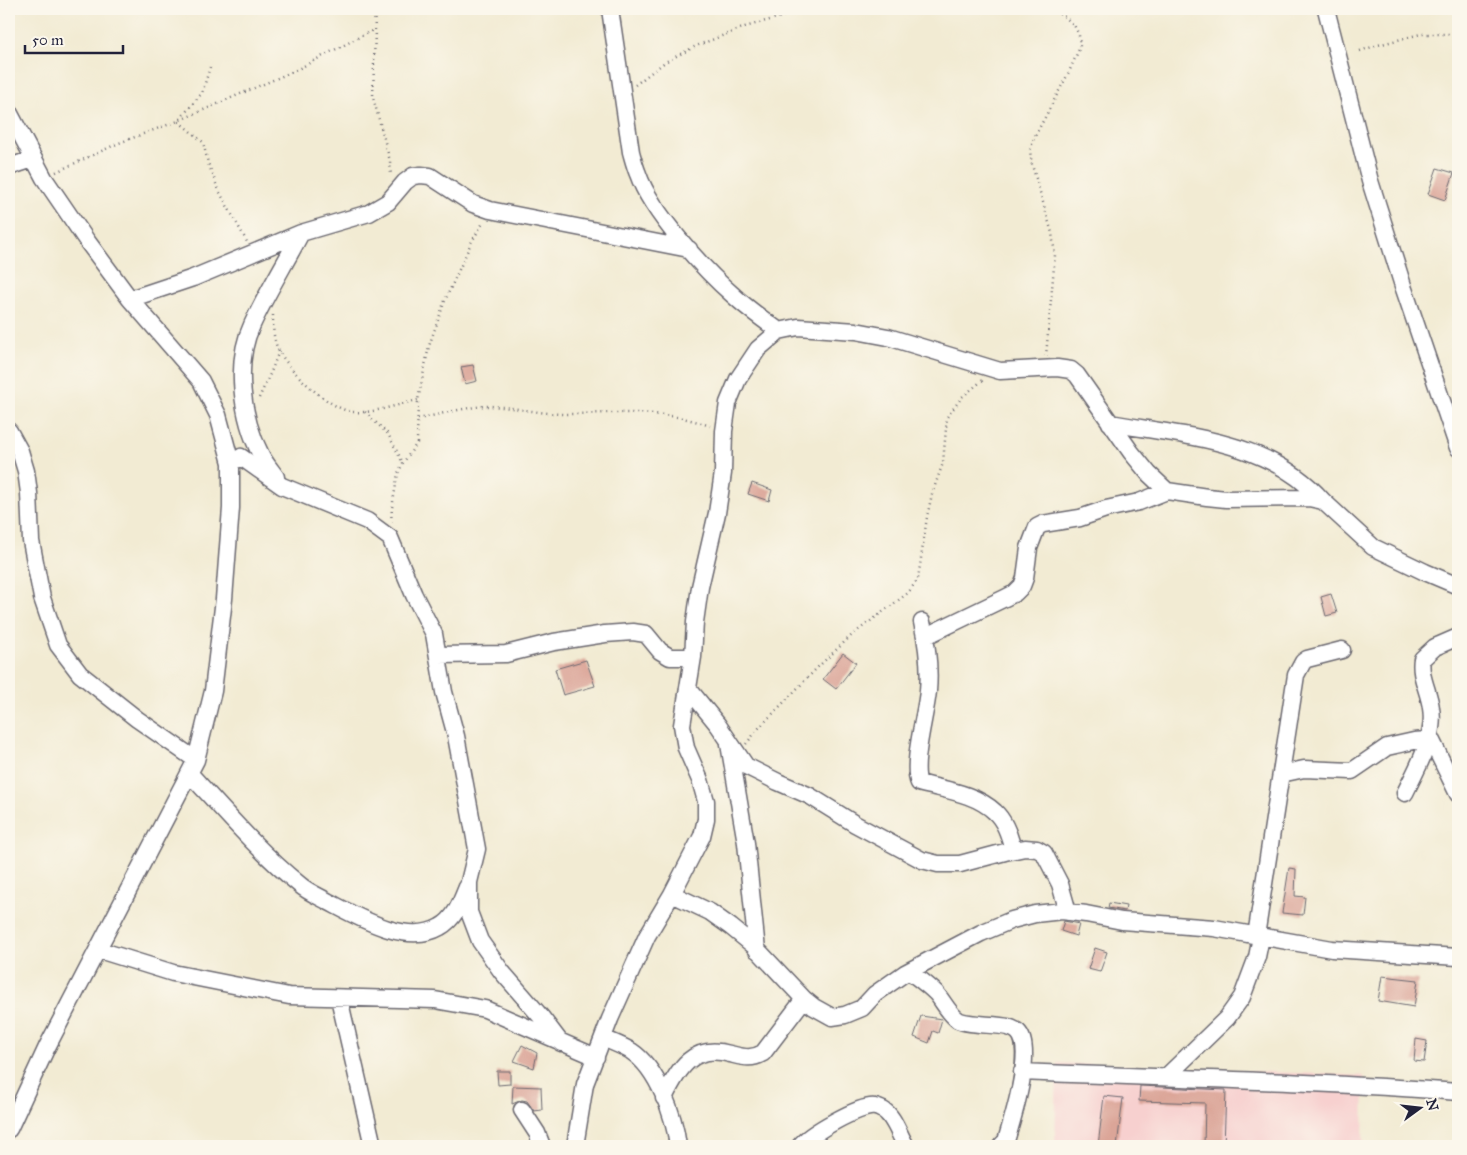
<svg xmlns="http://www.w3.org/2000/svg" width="1467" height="1155" font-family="'IM FELL Great Primer',serif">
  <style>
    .built { fill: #f7d0cf }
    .building { fill: #dba598 }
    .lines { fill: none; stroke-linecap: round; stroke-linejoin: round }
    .minor-casing { stroke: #6b6870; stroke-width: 19 }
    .path { stroke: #6b6870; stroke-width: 2.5; stroke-dasharray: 1 4; stroke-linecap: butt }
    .minor { stroke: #fff; stroke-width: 16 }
  </style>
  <rect width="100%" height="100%" fill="#fbf7ec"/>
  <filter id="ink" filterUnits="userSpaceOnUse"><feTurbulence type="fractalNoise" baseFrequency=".02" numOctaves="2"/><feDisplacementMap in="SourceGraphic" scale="10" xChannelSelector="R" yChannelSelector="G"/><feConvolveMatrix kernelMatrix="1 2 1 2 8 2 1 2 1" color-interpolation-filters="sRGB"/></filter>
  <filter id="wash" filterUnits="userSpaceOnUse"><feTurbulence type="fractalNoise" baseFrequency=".0096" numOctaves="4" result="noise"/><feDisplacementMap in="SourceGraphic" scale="20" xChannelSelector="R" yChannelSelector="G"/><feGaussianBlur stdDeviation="1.12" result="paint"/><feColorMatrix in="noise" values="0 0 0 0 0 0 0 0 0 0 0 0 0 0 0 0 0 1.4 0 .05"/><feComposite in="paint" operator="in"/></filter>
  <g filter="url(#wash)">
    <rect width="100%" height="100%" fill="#f2ebd3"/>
    <path class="built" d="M 1057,1063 L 1364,1076 L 1363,1146 L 1055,1146 Z"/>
    <g id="blocks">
      <path class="building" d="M 1437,168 L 1454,173 L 1445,200 L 1428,194 Z
        M 473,365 L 477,381 L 465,384 L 461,367 Z
        M 752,483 L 772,490 L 769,501 L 748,494 Z
        M 1331,594 L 1337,613 L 1326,616 L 1321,597 Z
        M 843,653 L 856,663 L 836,689 L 823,679 Z
        M 586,660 L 595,686 L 563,695 L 555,669 Z
        M 1289,868 L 1296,869 L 1295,896 L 1305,897 L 1303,915 L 1282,913 Z
        M 1109,903 L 1126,906 L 1125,911 L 1108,908 Z
        M 1064,921 L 1079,924 L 1076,936 L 1061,931 Z
        M 1095,948 L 1107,952 L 1100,972 L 1088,969 Z
        M 1382,976 L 1418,980 L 1414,1007 L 1378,1001 Z
        M 921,1016 L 942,1019 L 938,1033 L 933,1031 L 929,1043 L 914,1037 Z
        M 1416,1039 L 1427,1041 L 1424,1062 L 1414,1061 Z
        M 522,1045 L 537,1053 L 534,1068 L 514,1061 Z
        M 497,1071 L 510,1071 L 510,1084 L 498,1085 Z
        M 513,1086 L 541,1087 L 542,1110 L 534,1111 L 527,1101 L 522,1100 L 512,1104 Z
        M 1140,1086 L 1226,1090 L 1224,1146 L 1204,1146 L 1205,1103 L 1139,1101 Z
        M 1104,1096 L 1123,1098 L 1117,1146 L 1098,1146 Z"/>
    </g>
  </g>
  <g filter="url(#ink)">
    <use href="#blocks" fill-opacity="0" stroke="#6b6870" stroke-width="1"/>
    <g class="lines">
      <g class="minor-casing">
        <path id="minor" d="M 610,9 L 631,152 C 633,159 635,167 638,174 C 651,212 703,269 734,296 C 748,309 764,320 779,331
          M 1326,9 L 1370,181 L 1404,289 L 1458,448
          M 9,112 L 44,178 L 87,241 L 130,299 L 201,381 L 218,415 L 231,463 L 231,508 L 224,599 L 213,691 L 196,760 L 47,1047 L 9,1129
          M 9,167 L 33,159
          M 130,299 L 193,278 L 301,233 L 369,213 L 388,202 L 405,182 L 413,176 L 421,175 L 430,176 L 473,204 L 490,210 L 689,249
          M 1110,423 C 1185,436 1270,440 1323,501
          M 9,431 L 20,451 L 26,471 L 29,493 L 31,541 L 42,598 L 58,645 L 80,674 L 137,719 L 196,760
          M 231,463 L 241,457 L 282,486 L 367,521 L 390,538 L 414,595 L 434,634 L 444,692 L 456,736 L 477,849 L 469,882 L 469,912 L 480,941 L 502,972 L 542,1018 L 561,1043
          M 276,477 C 271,470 265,463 261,455 C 242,419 234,363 252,325 C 266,294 285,264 301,233
          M 922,622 C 927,644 930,669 928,691 C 926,714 911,765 919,783 C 944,790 975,793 995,812 C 1005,821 1010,837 1013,850
          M 926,636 L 1005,598 L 1015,593 L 1022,586 L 1025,578 L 1029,548 L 1037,527 L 1043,524 L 1080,518 L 1106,509 L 1139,502 L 1167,491
          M 438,655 L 506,654 L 554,642 L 605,634 L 633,632 L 646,634 L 660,651 L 670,657 L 693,657
          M 688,688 L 718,725 L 746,766 L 778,782 L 810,796 L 855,824 L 922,860 L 938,864 L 960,864 L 1005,852 L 1025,848 L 1037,849 L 1044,853 L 1060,884 L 1068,912
          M 1429,735 L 1458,794
          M 729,744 L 746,843 L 757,950
          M 190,774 C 225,812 259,852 300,885 C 308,892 320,897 329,902 C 358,917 407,946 440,927 C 455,919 461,902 467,887
          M 1281,774 L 1304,769 L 1352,771 L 1387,747 L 1414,741 L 1427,740
          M 1405,793 C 1417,768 1436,737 1431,708 C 1429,691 1419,676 1422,659 L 1435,647 L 1458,637
          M 672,894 L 710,912 L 731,927 L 753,945 L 804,999 L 814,1007 L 832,1017 L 845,1015 L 862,1008 L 875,994 L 905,973 L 981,933 L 1012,920 L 1035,914 L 1062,911 L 1086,914 L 1122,921 L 1214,928 L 1332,949 L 1458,957
          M 1256,936 L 1296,675 L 1303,662 L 1307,659 L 1342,650
          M 99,950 L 173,973 L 289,996 L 435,1000 L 485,1009 L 596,1057
          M 909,971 C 918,978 928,985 936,993 C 943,1001 949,1014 958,1020 C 967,1025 995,1024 1008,1027 C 1011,1028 1016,1030 1018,1032 C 1035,1048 1012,1121 1006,1141 L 1001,1146
          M 339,998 L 373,1146
          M 603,1038 C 612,1042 623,1046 631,1051 C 658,1069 674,1115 678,1146
          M 1022,1072 C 1168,1078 1313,1081 1458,1092
          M 1166,1077 L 1227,1018 L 1242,997 L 1257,957 L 1261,937
          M 664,1098 C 678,1069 693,1043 730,1054 C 743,1057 751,1060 763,1053 L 804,999
          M 522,1110 L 537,1133 L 542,1146
          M 575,1146 L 585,1084 L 610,1019 L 647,936 L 672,894 L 702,836 L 706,819 L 706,801 L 700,780 L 686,748 L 682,725 L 693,657 L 695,622 L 700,587 L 717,513 L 723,473 L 724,431 L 728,403 L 738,379 L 758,349 L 779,331 L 798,327 L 856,331 L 888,337 L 1000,371 L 1057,368 L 1071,370 L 1077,375 L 1131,452 L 1149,474 L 1167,491 L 1207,497 L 1226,499 L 1309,498 L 1323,501 L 1373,547 L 1425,572 L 1458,586
          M 800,1146 C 809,1134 861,1104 875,1107 C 878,1107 880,1109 883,1110 C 894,1116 899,1135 906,1146"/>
      </g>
      <path class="path" d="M 374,9 L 375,29 L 373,97 L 390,161 L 391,175
        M 1360,51 L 1378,45 L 1421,34 L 1458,34
        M 210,67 L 202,93 L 178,121 L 203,142 L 208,163 L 218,189 L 247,242
        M 635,85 L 665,62 L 696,46 L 745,27 L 808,9
        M 56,172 L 119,143 L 178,121 L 296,70 L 375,29
        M 273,315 C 273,327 273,342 280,353 C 292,373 329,409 353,412 C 373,414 399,404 418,400
        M 1046,356 L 1055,255 L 1052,233 L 1032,165 L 1030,151 L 1034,138 L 1069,72 L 1080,47 L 1079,35 L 1074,25 L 1065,17 L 1050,9
        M 259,398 L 271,372 L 279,351
        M 365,412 L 388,434 L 403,463
        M 418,419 C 437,415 470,406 489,406 C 517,407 543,415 572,414 C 620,413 664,409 710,426
        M 391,522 L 392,508 L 398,473 L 403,463 L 417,443 L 418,400 L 429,346 L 444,303 L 471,243 L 483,223
        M 746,744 L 758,729 L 819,666 L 852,635 L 908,593 L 918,579 L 927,517 L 932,494 L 943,463 L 947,417 L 962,397 L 983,380"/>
      <use href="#minor" class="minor"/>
    </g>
  </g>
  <rect width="1467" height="1155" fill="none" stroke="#fbf7ec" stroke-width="30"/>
  <g transform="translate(1420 1108) rotate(75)" stroke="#fbf7ec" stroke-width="4" paint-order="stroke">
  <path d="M0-4L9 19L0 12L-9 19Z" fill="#22223b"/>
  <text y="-8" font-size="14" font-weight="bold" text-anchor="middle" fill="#22223b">N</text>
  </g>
  <path d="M25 45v8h98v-8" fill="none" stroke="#22223b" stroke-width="2.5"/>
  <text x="32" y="45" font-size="15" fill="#22223b" stroke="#fbf7ec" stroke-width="4" paint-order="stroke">50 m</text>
</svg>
